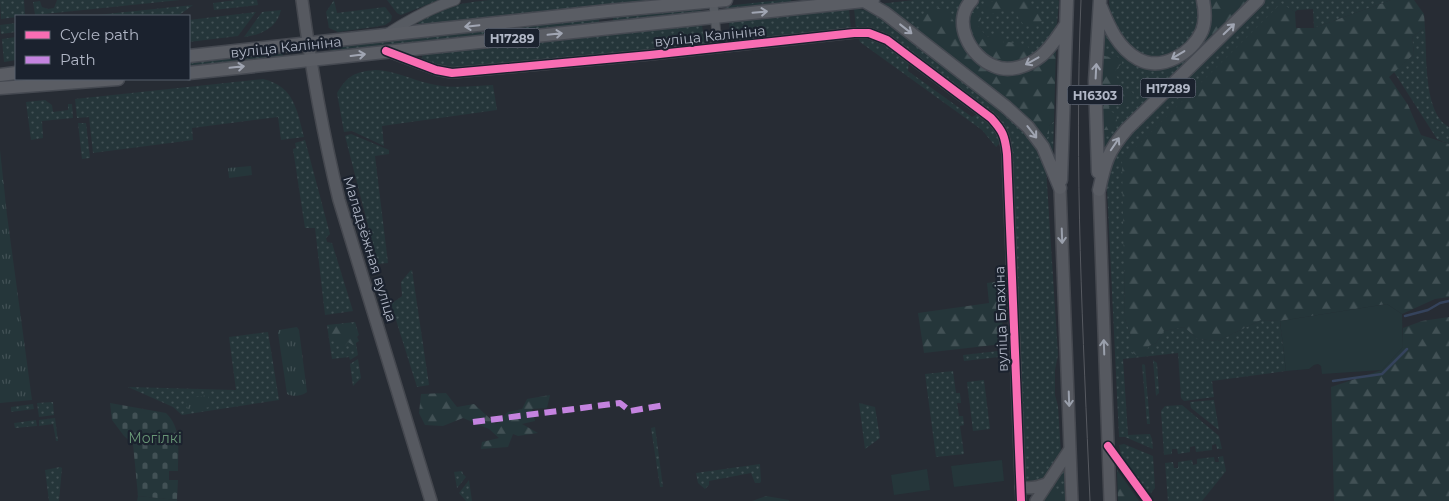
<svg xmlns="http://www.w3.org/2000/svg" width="1449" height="501" font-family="Montserrat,sans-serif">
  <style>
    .grass { fill: url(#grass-dots) }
    .forest { fill: url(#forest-firs) }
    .cemetery { fill: url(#cemetery-stones) }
    .park { fill: url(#park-tufts) }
    .pitch { fill: #25363a }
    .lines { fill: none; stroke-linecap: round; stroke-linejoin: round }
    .stream { stroke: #35435c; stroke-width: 2.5 }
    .minor-casing { stroke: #45484f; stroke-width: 10 }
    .tertiary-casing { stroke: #45484f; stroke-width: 12 }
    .secondary-casing { stroke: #45484f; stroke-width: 14 }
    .primary-casing { stroke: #454951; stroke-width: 15 }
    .minor { stroke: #575b62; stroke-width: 8 }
    .tertiary { stroke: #575b62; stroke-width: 10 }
    .secondary { stroke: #565960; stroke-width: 11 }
    .primary { stroke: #5a5d64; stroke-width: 12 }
    .tram { stroke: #565960; stroke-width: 1 }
    .quiet { stroke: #c483df; stroke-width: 6; stroke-dasharray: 12 6; stroke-linecap: butt }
    .cycleway-casing { stroke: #1b222e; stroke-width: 11 }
    .cycleway { stroke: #f96db3; stroke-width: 8 }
    .oneway { stroke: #a0a5b2 }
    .oneway2 { stroke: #9aa0ac }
    .labels { text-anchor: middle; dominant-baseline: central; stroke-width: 4.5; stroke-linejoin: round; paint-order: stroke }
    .shield { fill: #1b222e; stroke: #848a98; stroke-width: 1 }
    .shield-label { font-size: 12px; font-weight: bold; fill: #b1b7c6 }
    .street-label { font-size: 14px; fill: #b1b7c6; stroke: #1b222e }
    .park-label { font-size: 14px; fill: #689676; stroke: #1b222e }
  </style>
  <defs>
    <pattern id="grass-dots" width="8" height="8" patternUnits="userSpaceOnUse" patternTransform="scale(1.25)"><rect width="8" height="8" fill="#25363a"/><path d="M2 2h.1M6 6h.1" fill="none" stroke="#425155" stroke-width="1.8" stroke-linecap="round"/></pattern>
    <pattern id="forest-firs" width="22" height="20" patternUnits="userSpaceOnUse" patternTransform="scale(1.25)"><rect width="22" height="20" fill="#25363a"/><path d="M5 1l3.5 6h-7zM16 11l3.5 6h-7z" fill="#425155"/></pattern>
    <pattern id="cemetery-stones" width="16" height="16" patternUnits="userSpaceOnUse" patternTransform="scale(1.25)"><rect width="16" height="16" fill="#25363a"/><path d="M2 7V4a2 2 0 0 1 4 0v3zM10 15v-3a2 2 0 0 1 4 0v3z" fill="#425155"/></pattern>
    <pattern id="park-tufts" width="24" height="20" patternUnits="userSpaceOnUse" patternTransform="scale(1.25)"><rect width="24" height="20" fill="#25363a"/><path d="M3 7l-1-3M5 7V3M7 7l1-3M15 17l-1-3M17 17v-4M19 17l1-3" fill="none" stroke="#425155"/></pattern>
  </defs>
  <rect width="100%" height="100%" fill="#272c34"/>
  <path class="grass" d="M 0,0 L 24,0 L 25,16 L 1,19 Z
    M 57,0 L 180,0 L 35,15 L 33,2 L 40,1 L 42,7 L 48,9 L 54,8 Z
    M 236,0 L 257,0 L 258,5 L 214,10 L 213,3 Z
    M 334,0 L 337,13 L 385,7 L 392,16 L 391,21 L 385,25 L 374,27 L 338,32 L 329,28 L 326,12 Z
    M 387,0 L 439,0 L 401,15 L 397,13 Z
    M 490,0 L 683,0 L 418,26 L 419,20 C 445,6 460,3 490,0 Z
    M 780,0 L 791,0 L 792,4 L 725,10 L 725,6 Z
    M 914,0 L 966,0 L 959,29 L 919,35 L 879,4 Z
    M 978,0 L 1058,0 L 1059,1 L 1057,24 L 1051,40 L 1026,61 L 1004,44 L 986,36 L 968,15 Z
    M 1109,0 L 1199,0 L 1199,28 L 1189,44 L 1174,55 L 1157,59 L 1141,57 L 1125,45 L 1110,16 Z
    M 1252,0 L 1111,140 L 1102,154 L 1101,83 L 1104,28 L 1157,68 Z
    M 1265,0 L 1391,0 L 1314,28 L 1313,9 L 1297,10 L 1295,12 L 1281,4 L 1123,161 L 1125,319 L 1131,336 L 1149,346 L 1156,343 L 1164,331 L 1184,327 L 1198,339 L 1218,341 L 1261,320 L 1280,321 L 1286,371 L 1212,381 L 1214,397 L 1184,401 L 1181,398 L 1178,353 L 1123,359 L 1128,435 L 1150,434 L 1152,439 L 1153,449 L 1125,437 L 1119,437 L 1106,167 L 1117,146 Z
    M 193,5 L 178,16 L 87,16 Z
    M 700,7 L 701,12 L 613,22 L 613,17 Z
    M 854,8 L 869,11 L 882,16 L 1004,109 L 1040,150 L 1046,168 L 1058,355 L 1055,370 L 1055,395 L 1058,406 L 1061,454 L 1046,480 L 1038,485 L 1027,482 L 1024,476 L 1008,136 L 889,38 L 856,29 Z
    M 849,9 L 851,29 L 731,42 L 729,22 Z
    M 281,10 C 277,28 261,35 244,37 L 262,12 Z
    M 256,12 L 238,36 L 189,42 L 189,20 Z
    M 599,18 L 599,24 L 331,52 L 330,47 Z
    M 16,23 L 16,32 L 1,34 L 0,25 Z
    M 702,25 L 705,46 L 452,69 L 437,66 L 422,58 L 422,55 L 425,52 Z
    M 1425,28 C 1427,54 1423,113 1449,127 L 1449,144 L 1437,139 L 1394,72 L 1414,54 L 1412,37 Z
    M 16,37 L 16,60 L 4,62 L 2,39 Z
    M 858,37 C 878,38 893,50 909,62 L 908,71 L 972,117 L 979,113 L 989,121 L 1002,137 L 999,144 L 996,147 L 982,130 L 860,42 Z
    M 283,53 L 283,57 L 189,67 L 189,63 Z
    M 375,70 C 394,70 412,80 431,84 C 451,89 473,86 493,85 L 497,110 L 382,126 L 384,146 L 352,131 L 344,132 L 337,93 C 348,75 355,72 375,70 Z
    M 263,79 C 294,86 297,110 304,137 L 281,140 L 278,117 L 192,128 L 193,140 L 93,153 L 89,117 L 77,118 L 75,99 Z
    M 45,100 L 52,105 L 53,112 L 68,110 L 68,104 L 72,104 L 73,118 L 42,121 L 43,138 L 31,140 L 26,102 Z
    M 1054,121 L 1053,157 L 1043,141 L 1049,126 Z
    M 78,123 L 86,123 L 90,158 L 82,159 Z
    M 351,134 L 389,150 L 389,154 L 375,156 L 388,263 L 378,264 L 345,136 Z
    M 305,140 L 330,234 L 326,238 L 327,242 L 332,243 L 353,311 L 325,315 L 315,228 L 305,228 L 293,149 L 296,148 L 295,143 Z
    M 412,270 L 429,385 L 417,387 L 391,304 L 402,296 L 401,282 L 410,271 Z
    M 355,322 L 359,335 L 355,338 L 358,355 L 350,360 L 349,357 L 332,359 L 327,325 Z
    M 268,332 L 279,400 L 182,415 L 173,407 L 128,387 L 236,390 L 229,337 Z
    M 998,351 L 999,357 L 964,361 L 963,355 Z
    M 358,359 L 361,378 L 353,386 L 350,364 Z
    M 1153,360 L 1157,363 L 1159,393 L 1156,396 Z
    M 1143,364 L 1145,365 L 1150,424 L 1147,424 L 1142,365 Z
    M 953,371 L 956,393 L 960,393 L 961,403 L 957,403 L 959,416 L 963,416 L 964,425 L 960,426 L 964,454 L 936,457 L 925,374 Z
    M 984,380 L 990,429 L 973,431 L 967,382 Z
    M 1214,400 L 1219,430 L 1191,408 L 1190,402 Z
    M 53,402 L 54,415 L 39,417 L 37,403 Z
    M 859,403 L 875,407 L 880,438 L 865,449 Z
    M 33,404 L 34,409 L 11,412 L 11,407 Z
    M 1182,405 L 1219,436 L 1222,449 L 1217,449 L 1216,444 L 1212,445 L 1212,450 L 1196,452 L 1195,446 L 1190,447 L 1190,452 L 1178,454 L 1177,449 L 1172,449 L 1172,454 L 1164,455 L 1161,411 L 1165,406 Z
    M 55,418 L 58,441 L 56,441 L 53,424 L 39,426 L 39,420 Z
    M 36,420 L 37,426 L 15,428 L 14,423 Z
    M 655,427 L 663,487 L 660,487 L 651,428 Z
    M 1124,444 L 1153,456 L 1155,488 L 1151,493 L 1145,491 L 1122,460 L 1119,445 Z
    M 1223,456 L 1226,471 L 1202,501 L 1168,501 L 1165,463 L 1173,462 L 1174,468 L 1178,468 L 1178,462 L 1192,460 L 1193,465 L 1197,464 L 1197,459 L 1214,457 L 1215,462 L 1219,462 L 1218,457 Z
    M 760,464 L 761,481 L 760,483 L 755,483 L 751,473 L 709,481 L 709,485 L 705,489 L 698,483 L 696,473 Z
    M 1066,466 L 1067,501 L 1041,501 Z
    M 60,467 L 62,468 L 59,501 L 49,501 L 45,470 Z
    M 462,471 L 463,474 L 466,477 L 457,488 L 454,472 Z
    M 469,480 L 472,501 L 466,501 L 459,493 Z"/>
  <path class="forest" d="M 996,0 L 1029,0 L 1029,9 L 1037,8 L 1043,21 L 1035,26 L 1023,24 L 1018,17 L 1016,9 L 1008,12 L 1003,9 C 996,10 993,15 986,17 L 982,9 L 985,4 Z
    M 1207,0 L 1252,0 L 1198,52 L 1195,49 Z
    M 1391,0 L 1414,0 L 1424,14 L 1425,28 L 1412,37 L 1414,54 L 1389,77 L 1408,105 L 1421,135 L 1449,144 L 1449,297 L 1435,299 L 1402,314 L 1387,304 L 1280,321 L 1261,320 L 1218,341 L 1198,339 L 1184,327 L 1164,331 L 1156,343 L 1149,346 L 1145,354 L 1136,355 L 1129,350 L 1131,336 L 1125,319 L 1122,161 L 1281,3 L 1295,12 L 1296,28 L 1314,28 Z
    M 937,7 L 948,13 L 959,29 L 966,47 L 1012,73 L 1056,47 L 1054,121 L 1049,126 L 1049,136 L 1043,141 L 919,35 L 920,20 L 926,11 L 933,11 Z
    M 973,13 L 981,18 L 978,26 L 986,36 L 994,39 L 997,35 L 1002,37 L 1004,43 L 1009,42 L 1027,45 L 1031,52 L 1026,61 L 1009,65 L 996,63 L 981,53 L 967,29 L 968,15 Z
    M 1102,55 L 1111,58 L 1116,56 L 1121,59 L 1122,63 L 1114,72 L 1121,84 L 1118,90 L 1122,93 L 1128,89 L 1133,93 L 1131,104 L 1125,108 L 1116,104 L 1109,107 L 1110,111 L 1116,114 L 1117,121 L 1108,130 L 1102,130 Z
    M 1001,281 L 1003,344 L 924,353 L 918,313 L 989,303 L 987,283 Z
    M 1449,317 L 1449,501 L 1334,501 L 1331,387 L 1382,370 L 1403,347 L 1403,328 L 1422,321 Z
    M 351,324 L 359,341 L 353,345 L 348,342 L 345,346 L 339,345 L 331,333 L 330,327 C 338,325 343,327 351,324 Z
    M 446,393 L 457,407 L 474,404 L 496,424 L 508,412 L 522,409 L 527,399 L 550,395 L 547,408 L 532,409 L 535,421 L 522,424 L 538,433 L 518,436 L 513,434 L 508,447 L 481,449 L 482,442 L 499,438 L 489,429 L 463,418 L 443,426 L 425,425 L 419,413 L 421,394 Z
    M 1117,470 L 1139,501 L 1118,501 Z
    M 1051,486 L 1059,490 L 1060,501 L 1043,501 Z
    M 138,496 L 177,500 L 177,501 L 137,501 Z
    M 766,496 L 789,500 L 789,501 L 752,501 Z"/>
  <path class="cemetery" d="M 110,403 L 166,413 C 182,428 178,451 178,471 L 169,471 L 169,480 L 178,480 L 177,500 L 138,496 L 133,444 L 124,436 L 112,420 Z"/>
  <path class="park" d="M 0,150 L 7,215 L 32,400 L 0,403 Z
    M 251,166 L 252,175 L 229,178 L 228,168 Z
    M 297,327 L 299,330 L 307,392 C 303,396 292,397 287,394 L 278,333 L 279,330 Z
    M 208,395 L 210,407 L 188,411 L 186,399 Z"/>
  <path class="pitch" d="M 1387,304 L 1402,314 L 1403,347 L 1382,370 L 1322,374 L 1321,366 L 1318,364 L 1314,365 L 1309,369 L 1286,371 L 1280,321 Z
    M 1002,460 L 1004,481 L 954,487 L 951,466 Z
    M 927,469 L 930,490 L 894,495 L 891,475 Z"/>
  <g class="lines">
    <path class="stream" d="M 1405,316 L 1428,310 L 1440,303 L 1449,301
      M 1333,381 L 1382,374 L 1407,349"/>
    <g class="minor-casing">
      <path id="minor" d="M 713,0 L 718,48
        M 1108,446 L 1148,501"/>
    </g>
    <g class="tertiary-casing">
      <path id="tertiary" d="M 387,34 C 409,20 430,8 455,0
        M 388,52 L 436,70 L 452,73 L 650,55 L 854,33 L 869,33 L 887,40 L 991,118 C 1003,131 1005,136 1007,154 L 1021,501"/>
    </g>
    <g class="secondary-casing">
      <path id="secondary" d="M 302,0 C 311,67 323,134 339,200 L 431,501
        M 1060,188 L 1072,501
        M 1099,190 L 1110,501
        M 1021,487 C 1031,489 1038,487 1048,483
        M 1036,501 L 1070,449"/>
    </g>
    <g class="primary-casing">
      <path id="primary" d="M 972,0 C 951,21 970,57 994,66 C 1009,73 1029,66 1041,56 C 1050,49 1058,36 1065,26
        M 866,2 L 885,13 L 1006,107 L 1028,127 L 1043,147 L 1060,188
        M 1101,7 C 1109,27 1118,48 1138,59 C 1162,72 1192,53 1202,31 C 1206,21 1205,10 1203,0
        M 189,56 L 608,11 L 726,0
        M 189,73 L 873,0
        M 0,75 L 16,73
        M 0,88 L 118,79
        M 1098,172 L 1095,81 L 1100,0
        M 1061,180 L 1067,0
        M 1099,190 C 1105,162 1108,151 1127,129 L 1258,0"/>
    </g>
    <use href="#minor" class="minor"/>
    <use href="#tertiary" class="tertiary"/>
    <use href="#secondary" class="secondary"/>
    <use href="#primary" class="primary"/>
    <path class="tram" d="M 1081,0 C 1074,167 1083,334 1090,501"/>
    <path class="quiet" d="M 473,422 L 620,403 L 630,411 L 665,405"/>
    <g class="cycleway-casing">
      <path id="cycleway" d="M 386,51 L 436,70 L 452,73 L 650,55 L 854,33 L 869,33 L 887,40 L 991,118 C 1003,131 1005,136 1007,154 L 1021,501
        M 1108,446 L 1148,501"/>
    </g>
    <use href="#cycleway" class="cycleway"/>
  </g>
  <defs><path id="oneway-shaft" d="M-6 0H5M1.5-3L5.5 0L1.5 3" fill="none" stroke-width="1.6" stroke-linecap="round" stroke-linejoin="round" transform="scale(1.25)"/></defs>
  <g class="oneway">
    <use href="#oneway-shaft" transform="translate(760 12) rotate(-5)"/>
    <use href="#oneway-shaft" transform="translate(472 26) rotate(174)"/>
    <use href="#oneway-shaft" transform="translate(906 29) rotate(38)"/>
    <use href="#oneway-shaft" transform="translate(1229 29) rotate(-44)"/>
    <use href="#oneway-shaft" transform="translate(555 34) rotate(-6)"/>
    <use href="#oneway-shaft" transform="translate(358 55) rotate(-7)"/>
    <use href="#oneway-shaft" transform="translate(1178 55) rotate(149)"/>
    <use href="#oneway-shaft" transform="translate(1032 61) rotate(151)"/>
    <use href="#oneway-shaft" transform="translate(237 67) rotate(-6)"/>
    <use href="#oneway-shaft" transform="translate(1096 71) rotate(-87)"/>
    <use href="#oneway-shaft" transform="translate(1032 132) rotate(52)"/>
    <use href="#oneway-shaft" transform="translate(1115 144) rotate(-56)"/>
  </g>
  <g class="oneway2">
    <use href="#oneway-shaft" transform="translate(1062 236) rotate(88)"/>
    <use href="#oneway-shaft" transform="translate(1104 347) rotate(-92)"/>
    <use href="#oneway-shaft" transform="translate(1069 399) rotate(88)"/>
  </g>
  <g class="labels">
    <g class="shield">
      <rect x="484.5" y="28.5" width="55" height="19" rx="4"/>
      <rect x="1140.5" y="78.5" width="55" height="19" rx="4"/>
      <rect x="1067.5" y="85.5" width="55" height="19" rx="4"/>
    </g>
    <g class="shield-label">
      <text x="512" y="38">Н17289</text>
      <text x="1168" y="88">Н17289</text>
      <text x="1095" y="95">Н16303</text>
    </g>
    <g class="street-label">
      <text transform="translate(710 36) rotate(-6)">вуліца Калініна</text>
      <text transform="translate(286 47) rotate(-6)">вуліца Калініна</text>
      <text transform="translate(370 249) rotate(73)">Маладзёжная вуліца</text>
      <text transform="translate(1001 319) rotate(-92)">вуліца Блахіна</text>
    </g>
    <g class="park-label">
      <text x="155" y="438">Могілкі</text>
    </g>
  </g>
  <rect x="15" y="15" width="175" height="65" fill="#1b222e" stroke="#575e6b"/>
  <rect x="25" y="31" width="25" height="8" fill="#f96db3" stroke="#575e6b"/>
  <text x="60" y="40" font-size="15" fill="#b1b7c6">Cycle path</text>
  <rect x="25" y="56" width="25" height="8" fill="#c483df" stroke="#575e6b"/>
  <text x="60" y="65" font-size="15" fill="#b1b7c6">Path</text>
</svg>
